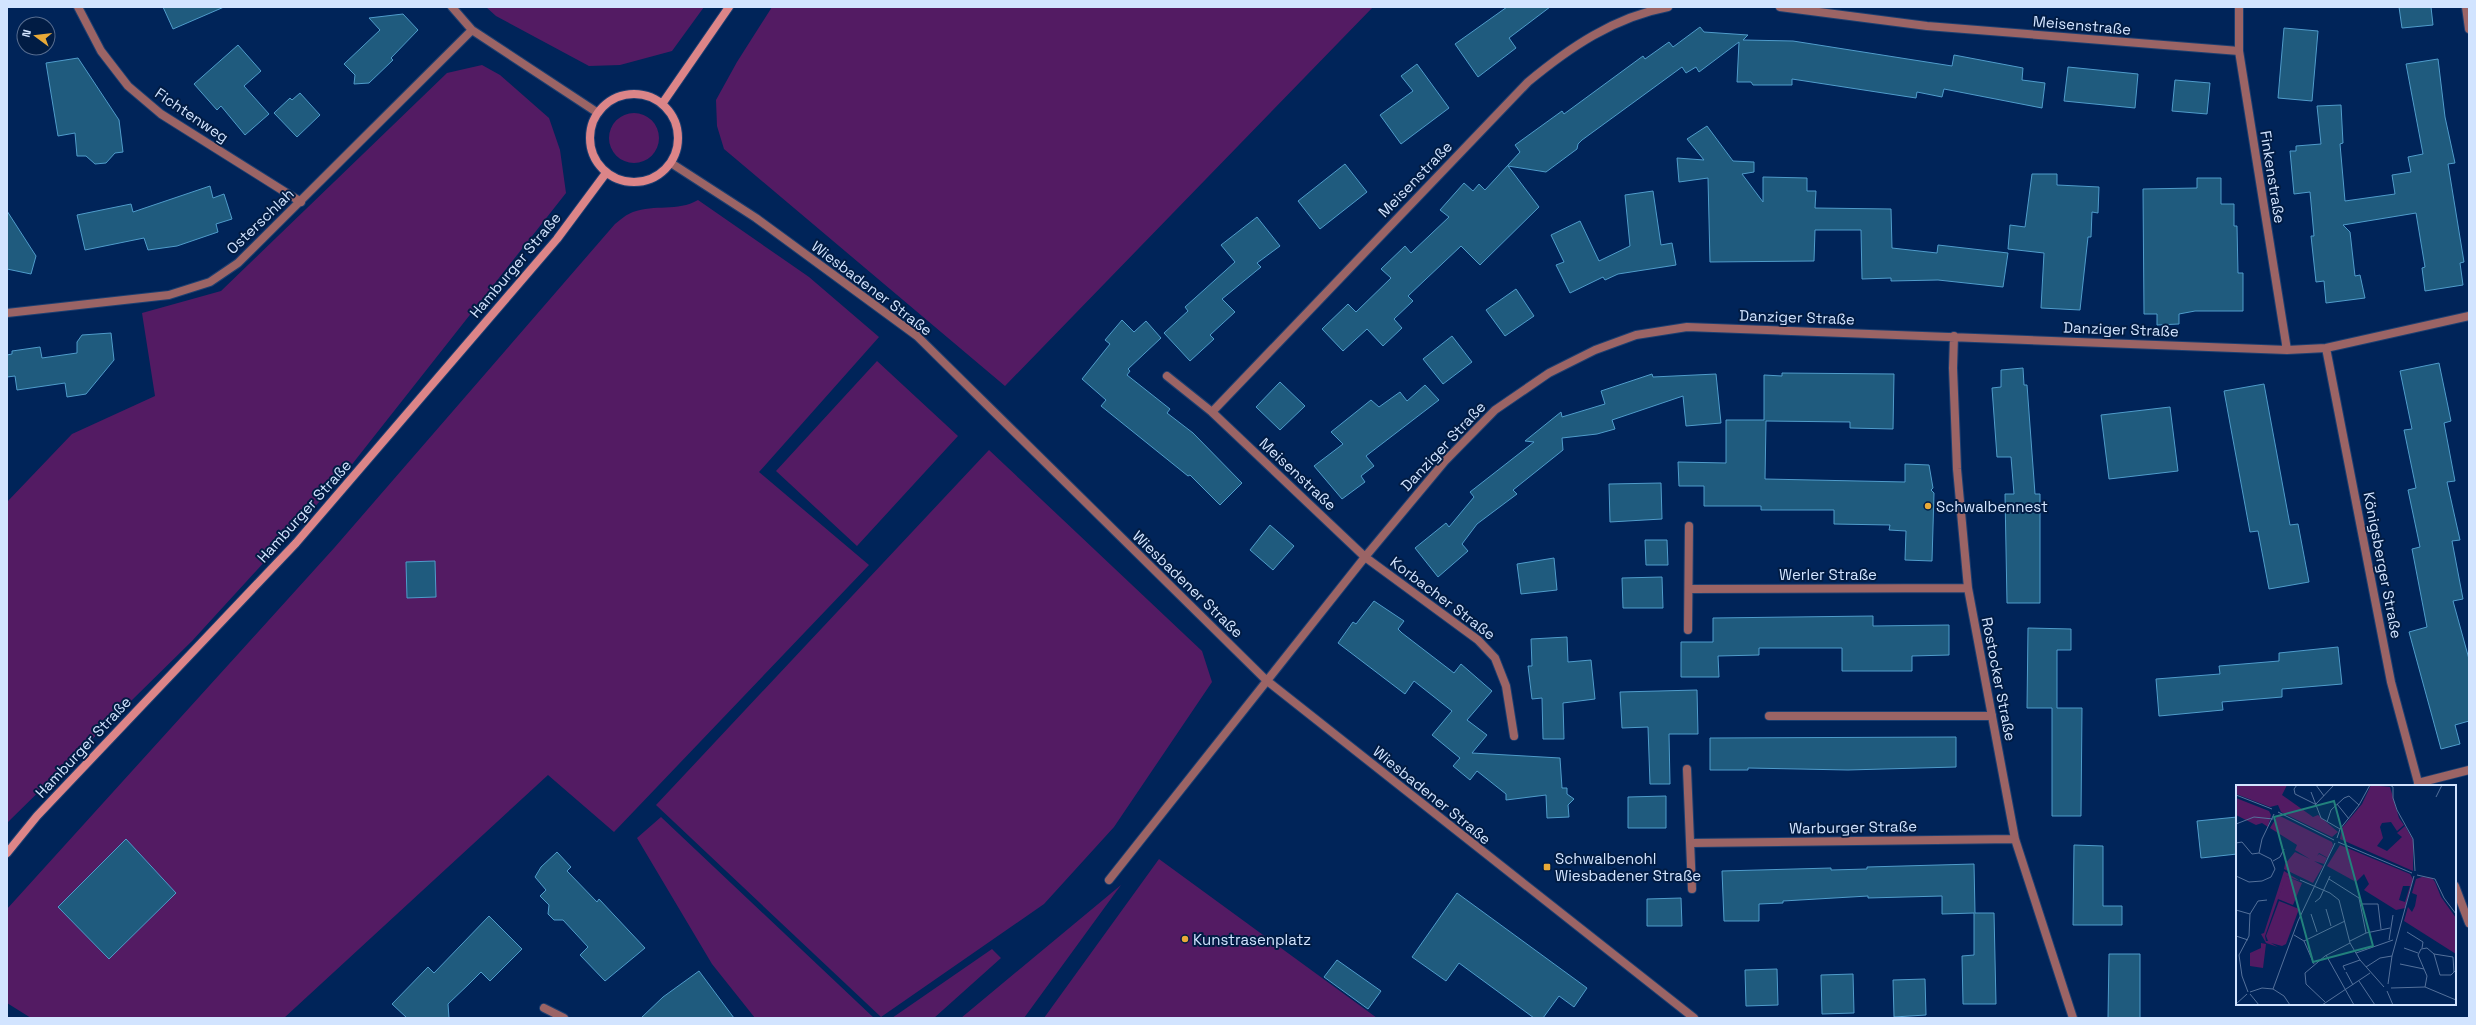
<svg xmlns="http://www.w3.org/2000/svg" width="2476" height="1025" font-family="'Space Grotesk',sans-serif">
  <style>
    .green { fill: #531b63 }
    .building { fill: #1f5b7e; stroke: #4f9ccb }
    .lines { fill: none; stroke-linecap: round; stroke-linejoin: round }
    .service-casing { stroke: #1d3f70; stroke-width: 10 }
    .minor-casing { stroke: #1d3f70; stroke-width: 10 }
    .secondary-casing { stroke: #1d3f70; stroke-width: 10 }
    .service { stroke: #9b6465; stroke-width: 8 }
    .minor { stroke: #9b6465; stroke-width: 8 }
    .secondary { stroke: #dc8588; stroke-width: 8 }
    .poi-dot { fill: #e9aa38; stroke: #011c44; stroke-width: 1.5 }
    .labels { text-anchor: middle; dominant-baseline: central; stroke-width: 4; stroke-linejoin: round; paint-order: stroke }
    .street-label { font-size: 15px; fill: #d2e4ff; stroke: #011c44 }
    .poi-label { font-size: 15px; fill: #d2e4ff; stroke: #011c44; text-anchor: start }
    .inset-road { fill: none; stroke: #54719b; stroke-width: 1 }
    .view { fill: #22817c; fill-opacity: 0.15; stroke: #22817c; stroke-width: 2 }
    .inset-edge { fill: none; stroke: #d2e4ff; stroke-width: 2 }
  </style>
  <rect width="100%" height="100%" fill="#002459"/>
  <path class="green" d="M 486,7 L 704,7 L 672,51 L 620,65 L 589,66 L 496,16 Z
    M 772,7 L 1373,7 L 1005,386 L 724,149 L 717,126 L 716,100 L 737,62 Z
    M 482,65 L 500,75 L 549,118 L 560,150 L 566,193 L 342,477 L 192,641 L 7,823 L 7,502 L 72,434 L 155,396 L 142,313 L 221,291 L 447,73 Z
    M609 138a25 25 0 1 1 50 0a25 25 0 1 1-50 0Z
    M 698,200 L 809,277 L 879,337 L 759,472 L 869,565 L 614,832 L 548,775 L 284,1018 L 31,1018 L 7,1003 L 7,909 L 335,547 L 615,224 C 620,220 627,214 633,212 C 655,204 677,212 698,200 Z
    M 877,361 L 958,436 L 857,546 L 776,471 Z
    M 989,450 L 1202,651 L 1212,682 L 1114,827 L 1044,904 L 881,1017 L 656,805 Z
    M 661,817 L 874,1018 L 755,1018 L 712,964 L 637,838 Z
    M 1159,859 L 1377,1018 L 1044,1018 Z
    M 1121,885 L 1024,1018 L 961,1018 Z
    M 992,949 L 1001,958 L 934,1018 L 892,1018 Z"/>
  <path class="building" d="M 163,7 L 224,7 L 173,29 Z
    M 1507,7 L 1550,7 L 1509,38 L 1516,48 L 1478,77 L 1455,44 Z
    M 2399,7 L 2431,7 L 2433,25 L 2402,28 Z
    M 403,14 L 418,30 L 391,58 L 393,60 L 369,83 L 354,84 L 355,75 L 344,64 L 380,30 L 369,18 Z
    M 1700,27 L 1704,32 L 1748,35 L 1743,40 L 1793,41 L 1952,66 L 1954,55 L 2023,68 L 2022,80 L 2045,83 L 2042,108 L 1944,89 L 1942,97 L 1917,92 L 1916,98 L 1792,79 L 1792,85 L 1753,85 L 1751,82 L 1737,82 L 1739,42 L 1699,72 L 1696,67 L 1686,73 L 1682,67 L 1582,140 L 1578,144 L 1577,149 L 1546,172 L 1508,166 L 1539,207 L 1480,265 L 1461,246 L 1408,296 L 1413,301 L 1394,319 L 1402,328 L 1383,346 L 1367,329 L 1343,351 L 1322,329 L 1348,304 L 1356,312 L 1391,278 L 1381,269 L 1405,246 L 1411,253 L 1449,217 L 1440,210 L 1464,183 L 1473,191 L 1479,184 L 1485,190 L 1520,152 L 1515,145 L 1562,111 L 1564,114 L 1643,56 L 1645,59 L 1669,42 L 1673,47 Z
    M 2284,28 L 2318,31 L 2312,101 L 2278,98 Z
    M 238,45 L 261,71 L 244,86 L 269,114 L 245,135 L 221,106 L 217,110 L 194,84 Z
    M 78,58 L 119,120 L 123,152 L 115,153 L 106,163 L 95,164 L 86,156 L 77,156 L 75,133 L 58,136 L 46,63 Z
    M 2438,59 L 2445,117 L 2455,163 L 2448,164 L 2464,262 L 2460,263 L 2463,285 L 2425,291 L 2422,268 L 2425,267 L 2416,213 L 2343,225 L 2350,232 L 2355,276 L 2360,275 L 2365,298 L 2326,303 L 2324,281 L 2316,282 L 2311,236 L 2314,236 L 2310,192 L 2294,194 L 2290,151 L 2296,151 L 2296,146 L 2321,144 L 2317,106 L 2341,105 L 2343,143 L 2340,144 L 2345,201 L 2395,194 L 2392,175 L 2411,172 L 2408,157 L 2423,154 L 2406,64 Z
    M 1417,64 L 1449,108 L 1401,144 L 1380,115 L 1413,91 L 1401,76 Z
    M 2068,67 L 2138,74 L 2135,108 L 2064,101 Z
    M 2175,80 L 2210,83 L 2207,114 L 2172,111 Z
    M 300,93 L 320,115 L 297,137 L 274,113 L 290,98 L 292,100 Z
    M 1707,126 L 1733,161 L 1754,162 L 1754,172 L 1742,174 L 1763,202 L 1763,177 L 1807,178 L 1807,191 L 1816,191 L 1815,208 L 1891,209 L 1892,248 L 1937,253 L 1938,245 L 2008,253 L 2003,287 L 1938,280 L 1891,281 L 1891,278 L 1862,279 L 1861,230 L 1815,230 L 1814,261 L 1710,262 L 1708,178 L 1679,182 L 1677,158 L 1704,160 L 1687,139 Z
    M 1345,164 L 1367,192 L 1320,229 L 1298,201 Z
    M 2032,174 L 2057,174 L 2057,185 L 2099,187 L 2098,213 L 2092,212 L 2091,237 L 2088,237 L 2080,310 L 2041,308 L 2044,253 L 2008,249 L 2010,225 L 2025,227 Z
    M 2197,178 L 2221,178 L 2221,204 L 2234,204 L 2234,226 L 2237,226 L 2238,273 L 2243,273 L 2243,311 L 2195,311 L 2179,314 L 2179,324 L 2157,325 L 2157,314 L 2144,314 L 2143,189 L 2197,188 Z
    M 210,186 L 213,198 L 224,194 L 232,219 L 216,224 L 218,232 L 177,246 L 148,250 L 144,238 L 85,250 L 77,215 L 131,204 L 133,212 Z
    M 1653,191 L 1661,245 L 1672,243 L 1676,265 L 1618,274 L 1605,280 L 1603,277 L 1570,293 L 1556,265 L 1564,262 L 1551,235 L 1580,221 L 1599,261 L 1630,246 L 1625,195 Z
    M 7,211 L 36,256 L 31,274 L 7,269 Z
    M 1257,217 L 1280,246 L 1257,263 L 1261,267 L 1222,299 L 1235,312 L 1210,335 L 1214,339 L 1190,361 L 1164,333 L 1188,311 L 1185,307 L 1235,262 L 1221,245 Z
    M 1516,289 L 1534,316 L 1505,336 L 1486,310 Z
    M 1122,320 L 1134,332 L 1146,321 L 1161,338 L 1128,369 L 1130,371 L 1127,375 L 1170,409 L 1167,413 L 1193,433 L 1242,483 L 1220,505 L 1190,475 L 1188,476 L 1101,406 L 1106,400 L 1082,379 L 1110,344 L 1105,340 Z
    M 111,333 L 114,360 L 86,394 L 67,397 L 65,383 L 17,390 L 15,376 L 7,377 L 7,355 L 12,354 L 12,351 L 40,347 L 42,358 L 77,353 L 77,342 L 82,335 Z
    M 1452,336 L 1472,362 L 1443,384 L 1423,359 Z
    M 2439,363 L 2451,421 L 2444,423 L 2455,481 L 2447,482 L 2460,540 L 2452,541 L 2463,599 L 2453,601 L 2469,659 L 2469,721 L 2455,725 L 2460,744 L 2441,749 L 2409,632 L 2427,627 L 2412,549 L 2420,547 L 2408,490 L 2416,488 L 2404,430 L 2412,429 L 2400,371 Z
    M 2023,368 L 2024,385 L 2027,385 L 2035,494 L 2040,494 L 2040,603 L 2007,603 L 2005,494 L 2014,494 L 2011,457 L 1997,457 L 1992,388 L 2001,387 L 2001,370 Z
    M 1782,373 L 1894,374 L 1893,429 L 1850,428 L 1850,422 L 1766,421 L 1765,479 L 1905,482 L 1905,464 L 1929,465 L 1933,488 L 1931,490 L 1934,493 L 1932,561 L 1905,560 L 1906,531 L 1889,530 L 1890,525 L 1834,524 L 1834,510 L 1761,510 L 1761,506 L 1704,506 L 1704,486 L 1679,486 L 1678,462 L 1726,463 L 1726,420 L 1764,420 L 1764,375 L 1782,376 Z
    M 1652,374 L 1653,377 L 1716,374 L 1721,423 L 1686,426 L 1683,396 L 1612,420 L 1615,429 L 1597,434 L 1562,438 L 1563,450 L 1513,490 L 1517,494 L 1477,524 L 1462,544 L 1468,551 L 1438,577 L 1415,548 L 1446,523 L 1449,527 L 1474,497 L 1470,492 L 1534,442 L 1525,441 L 1561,412 L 1562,417 L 1605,404 L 1601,391 Z
    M 1280,382 L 1305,406 L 1280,430 L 1256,407 Z
    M 2264,384 L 2290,525 L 2298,524 L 2309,582 L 2269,589 L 2258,531 L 2250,532 L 2224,391 Z
    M 1425,385 L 1439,400 L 1366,456 L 1374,466 L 1361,476 L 1365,482 L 1342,499 L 1314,466 L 1343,444 L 1331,432 L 1371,400 L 1379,407 L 1400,392 L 1407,401 Z
    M 2170,407 L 2178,471 L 2109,479 L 2101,415 Z
    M 1661,483 L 1662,519 L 1610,522 L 1609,484 Z
    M 1270,525 L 1294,546 L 1273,570 L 1250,550 Z
    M 1645,540 L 1667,540 L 1668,565 L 1646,565 Z
    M 1554,558 L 1557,590 L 1521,594 L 1517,564 Z
    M 435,561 L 436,597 L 407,598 L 406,562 Z
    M 1662,577 L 1663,608 L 1623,608 L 1622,578 Z
    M 1374,601 L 1404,621 L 1398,629 L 1402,633 L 1454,673 L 1461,664 L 1492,691 L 1467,720 L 1487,735 L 1472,753 L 1560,758 L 1562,788 L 1567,788 L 1567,794 L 1574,799 L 1568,805 L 1569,817 L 1547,818 L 1546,795 L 1506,800 L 1506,794 L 1477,771 L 1470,780 L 1453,766 L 1460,758 L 1432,735 L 1452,711 L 1414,681 L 1405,694 L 1338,643 L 1353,622 L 1356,624 Z
    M 1873,616 L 1873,626 L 1949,625 L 1949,655 L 1912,656 L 1912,671 L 1842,671 L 1842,648 L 1759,648 L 1759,655 L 1718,656 L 1719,677 L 1681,677 L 1681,642 L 1713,642 L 1713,618 Z
    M 2028,628 L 2071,629 L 2071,650 L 2057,650 L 2057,708 L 2082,708 L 2081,816 L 2052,816 L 2052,708 L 2027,708 Z
    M 1567,637 L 1568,662 L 1591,660 L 1595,699 L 1563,703 L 1564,739 L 1543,739 L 1542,698 L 1532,699 L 1528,666 L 1532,666 L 1531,639 Z
    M 2338,647 L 2342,684 L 2282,689 L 2282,697 L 2222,702 L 2223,710 L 2159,716 L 2156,679 L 2220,674 L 2219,666 L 2279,661 L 2279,653 Z
    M 1697,690 L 1698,734 L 1669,734 L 1670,784 L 1650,784 L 1648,727 L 1622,728 L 1620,692 Z
    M 1956,737 L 1956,767 L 1848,770 L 1748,768 L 1748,770 L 1710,770 L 1710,738 Z
    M 1666,796 L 1666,828 L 1628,828 L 1628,797 Z
    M 2237,817 L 2237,854 L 2201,858 L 2197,821 Z
    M 126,839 L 176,893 L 109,959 L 58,907 Z
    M 2074,845 L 2103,846 L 2103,906 L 2122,906 L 2122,925 L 2073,925 Z
    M 557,852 L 571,867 L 567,871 L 597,902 L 599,899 L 645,948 L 605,981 L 580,955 L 588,947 L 563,920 L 554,920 L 548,914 L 549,905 L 540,896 L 546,890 L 535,877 L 541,867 Z
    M 1974,864 L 1975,913 L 1994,913 L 1996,1004 L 1963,1004 L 1962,956 L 1974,955 L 1974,913 L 1942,914 L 1942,896 L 1868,898 L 1868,896 L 1783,901 L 1783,903 L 1759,904 L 1759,921 L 1724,921 L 1722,871 L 1831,868 L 1831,870 L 1867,869 L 1867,867 Z
    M 1457,893 L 1587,988 L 1574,1007 L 1559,996 L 1543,1018 L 1534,1018 L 1459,963 L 1446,981 L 1412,957 Z
    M 1681,898 L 1682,926 L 1647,926 L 1647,899 Z
    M 489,916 L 522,949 L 490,981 L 481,972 L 470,983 L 448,1004 L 449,1018 L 407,1018 L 392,1004 L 428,967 L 434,973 Z
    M 2109,954 L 2140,954 L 2140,1018 L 2108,1018 Z
    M 1337,960 L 1381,991 L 1368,1009 L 1324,977 Z
    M 1777,969 L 1778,1005 L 1746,1006 L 1745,970 Z
    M 699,971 L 734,1018 L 641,1018 L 663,997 Z
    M 1853,974 L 1854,1013 L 1822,1014 L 1821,975 Z
    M 1925,979 L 1926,1015 L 1894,1017 L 1893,980 Z"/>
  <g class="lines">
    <g class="service-casing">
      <path id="service" d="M 1688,630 L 1689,526
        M 1769,716 L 1992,716
        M 1687,769 L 1692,889"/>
    </g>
    <g class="minor-casing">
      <path id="minor" d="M 78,7 L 101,51 L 128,86 L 161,114 L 301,202
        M 452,7 L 472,30 L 598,113
        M 1780,7 L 1927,26 L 2239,51
        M 2239,7 L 2239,51 L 2287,350
        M 2466,7 L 2469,29
        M 671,163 L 756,218 L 917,336 L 1266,680 L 1694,1018
        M 7,313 L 169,295 L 210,282 L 238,263 L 472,30
        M 1954,336 L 1953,368 L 1957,469 L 1968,588 L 2015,839 L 2073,1018
        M 2326,348 L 2391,682 L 2419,786
        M 1167,376 L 1212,412 L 1365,557 L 1478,640 L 1495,658 L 1506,686 L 1514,736
        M 1212,412 L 1528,82 C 1569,48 1614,17 1668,7
        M 1689,589 L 1968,588
        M 2418,783 L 2469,770
        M 1691,843 L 2015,839
        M 1109,880 L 1365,557 L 1445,461 L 1495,410 L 1549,373 L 1595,350 L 1636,335 L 1687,327 L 2287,350 L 2326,348 L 2469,316
        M 2455,886 L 2469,923
        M 544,1008 L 564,1018"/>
    </g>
    <g class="secondary-casing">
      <path id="secondary" d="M590 138a44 44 0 1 1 88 0a44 44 0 1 1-88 0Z
        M 662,104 L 729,7
        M 7,853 L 37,816 L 296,543 L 557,239 L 606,173"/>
    </g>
    <use href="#service" class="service"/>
    <use href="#minor" class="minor"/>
    <use href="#secondary" class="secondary"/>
  </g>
  <g class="poi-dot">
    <circle cx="1928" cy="506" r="4"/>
    <rect x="1543" y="863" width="8" height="8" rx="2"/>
    <circle cx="1185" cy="939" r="4"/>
  </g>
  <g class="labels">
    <g class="street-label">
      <text transform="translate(2082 25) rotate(5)">Meisenstraße</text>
      <text transform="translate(192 115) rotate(34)">Fichtenweg</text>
      <text transform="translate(2273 177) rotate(81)">Finkenstraße</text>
      <text transform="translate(1415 179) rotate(-46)">Meisenstraße</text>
      <text transform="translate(260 221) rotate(-44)">Osterschlah</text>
      <text transform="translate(515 265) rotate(-50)">Hamburger Straße</text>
      <text transform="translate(872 288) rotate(37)">Wiesbadener Straße</text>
      <text transform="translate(1797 317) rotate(2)">Danziger Straße</text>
      <text transform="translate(2121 329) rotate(2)">Danziger Straße</text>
      <text transform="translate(1443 446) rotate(-47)">Danziger Straße</text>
      <text transform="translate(1298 474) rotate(43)">Meisenstraße</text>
      <text transform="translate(304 511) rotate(-48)">Hamburger Straße</text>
      <text transform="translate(2383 565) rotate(79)">Königsberger Straße</text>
      <text x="1828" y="574">Werler Straße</text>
      <text transform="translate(1188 584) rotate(44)">Wiesbadener Straße</text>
      <text transform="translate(1443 598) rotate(37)">Korbacher Straße</text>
      <text transform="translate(1999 679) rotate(79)">Rostocker Straße</text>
      <text transform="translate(83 747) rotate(-47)">Hamburger Straße</text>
      <text transform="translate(1432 795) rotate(39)">Wiesbadener Straße</text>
      <text transform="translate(1853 827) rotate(-1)">Warburger Straße</text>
    </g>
    <g class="poi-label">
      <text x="1936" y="506">Schwalbennest</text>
      <text x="1555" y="858">Schwalbenohl<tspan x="1555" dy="17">Wiesbadener Straße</tspan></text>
      <text x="1193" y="939">Kunstrasenplatz</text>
    </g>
  </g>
  <g transform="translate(2236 785)">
    <rect width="220" height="220" fill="#002459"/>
    <path d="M 0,0 L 51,0 L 46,10 L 77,32 L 82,30 L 102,47 L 96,52 L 45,27 L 42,20 L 34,22 L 0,9 ZM 135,0 L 154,2 L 163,33 L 168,40 L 161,46 L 155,37 L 146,38 L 144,42 L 147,53 L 141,61 L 151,66 L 166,52 L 161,48 L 169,41 L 177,55 L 177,86 L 104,54 L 106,43 L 126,19 ZM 0,13 L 33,26 L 35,30 L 32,42 L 26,38 L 20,40 L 0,30 ZM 42,30 L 96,57 L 97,60 L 92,73 L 83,68 L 81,71 L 83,69 L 91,73 L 88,79 L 78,76 L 87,81 L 77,98 L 48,84 L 49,79 L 59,67 L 74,74 L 59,65 L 61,60 L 34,43 ZM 104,60 L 174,89 L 177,94 L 169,123 L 160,125 L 128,105 L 133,99 L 128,89 L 120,97 L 91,81 ZM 167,101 L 174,101 L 169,117 L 163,115 ZM 48,86 L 64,96 L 50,91 L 29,151 L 30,156 L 32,156 L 30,151 L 43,116 L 63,124 L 50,159 L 46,161 L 35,158 L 42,162 L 30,158 L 25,149 L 28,148 ZM 50,91 L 66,98 L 57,120 L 42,114 ZM 186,92 L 196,93 L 199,97 L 205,112 L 220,133 L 220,169 L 168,136 L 172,122 L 176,127 L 179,121 L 181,110 L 176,108 L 180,94 ZM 25,158 L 30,159 L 27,183 L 14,181 L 14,168 L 25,163 Z" fill="#531b63" fill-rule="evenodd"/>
    <path class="inset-road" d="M 61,0 L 58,4 L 59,9 L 79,19M 80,0 L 88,11M 98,0 L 134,0M 154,0 L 157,2 L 157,13 L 161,25 L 177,54 L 179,86M 75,7 L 85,33 L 104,44M 0,10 L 36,24M 200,12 L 206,0M 101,19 L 113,34M 79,20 L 98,0M 42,27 L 98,55M 91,37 L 95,25 L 108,13 L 113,11 L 123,20M 0,39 L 18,32 L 37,34M 101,53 L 104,44 L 123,20 L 134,0M 102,57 L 176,88M 0,58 L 6,57 L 16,69 L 23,68 L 35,74 L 39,84 L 35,92 L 26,96 L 13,97 L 0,91M 23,68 L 26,54 L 38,29M 37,76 L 44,72 L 48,64M 181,90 L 199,94 L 208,113 L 220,129M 93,94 L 123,113 L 130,148M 64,95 L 94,108 L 103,115 L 114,158 L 124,175 L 148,202M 79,117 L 84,113 L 94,91M 125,119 L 142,119 L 145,144M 90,124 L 95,141M 0,125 L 14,129M 75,129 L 81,147M 171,147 L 187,157 L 186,163M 58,150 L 68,156 L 78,179M 0,151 L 12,155M 153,155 L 157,130M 68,156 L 109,136M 114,156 L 130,148 L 154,143M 168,163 L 182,168M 120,168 L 157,155M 198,169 L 217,172 L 218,187M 90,170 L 118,220M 164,179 L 188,184M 130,182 L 144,173 L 156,171M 109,185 L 107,181 L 124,175M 110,187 L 117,200M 123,196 L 139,220M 152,199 L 156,171 L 178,91M 189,202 L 191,191 L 182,170 L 185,164 L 191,163 L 198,169 L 204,190 L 215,190 L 220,185M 155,203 L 189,202 L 220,215M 37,204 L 62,136 L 99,58M 151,206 L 157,220M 12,207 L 6,191 L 3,170 L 13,151 L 14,129 L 22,116 L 31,115M 14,207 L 26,203 L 37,204 L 48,211 L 54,220M 14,209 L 23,220M 89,217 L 70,199 L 69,188 L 89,171 L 114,158M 0,219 L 11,209M 86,220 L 134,188"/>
    <path class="view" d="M 98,16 L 137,161 L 77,177 L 38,32 Z"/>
    <rect width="220" height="220" class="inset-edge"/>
  </g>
  <rect width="2476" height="1025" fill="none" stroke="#d2e4ff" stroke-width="16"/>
  <g transform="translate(36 36) rotate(285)"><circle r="19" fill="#011c44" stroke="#556c8f"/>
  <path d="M0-3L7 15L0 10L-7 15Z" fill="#e9aa38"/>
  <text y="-6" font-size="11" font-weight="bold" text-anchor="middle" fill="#d2e4ff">N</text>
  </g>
</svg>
